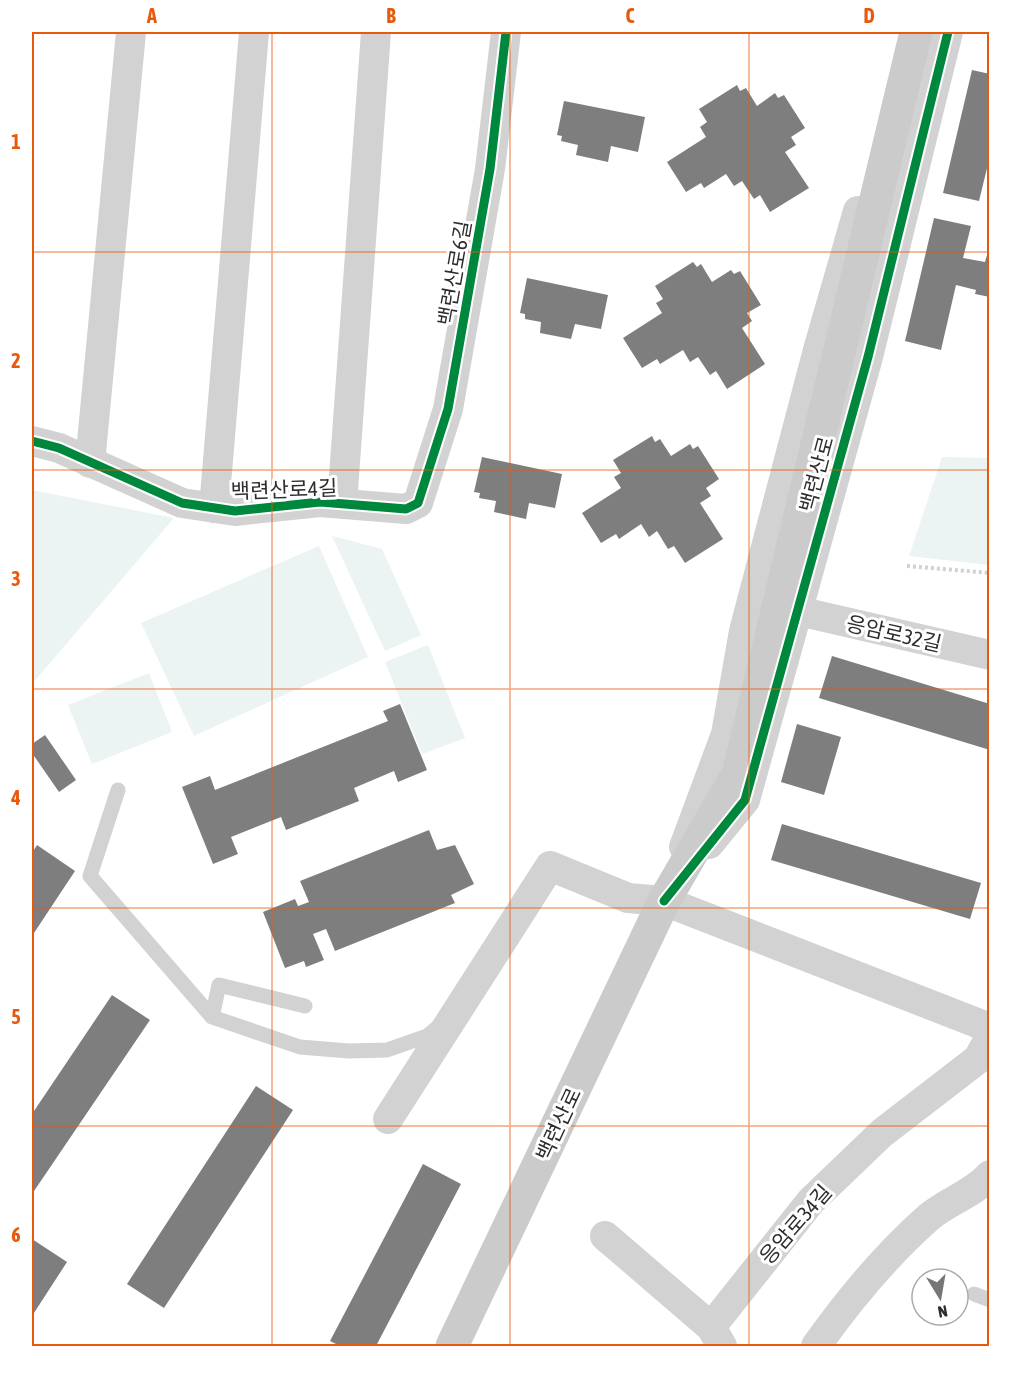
<svg xmlns="http://www.w3.org/2000/svg" width="1021" height="1378" font-family="'Asap Condensed','Noto Sans KR',sans-serif">
  <style>
    .green { fill: #ebf3f3 }
    .building { fill: #7e7e7e }
    .lines { fill: none; stroke-linecap: round; stroke-linejoin: round }
    .path { stroke: #d1d1d1; stroke-width: 4; stroke-dasharray: 3 3; stroke-linecap: butt }
    .service { stroke: #d2d2d2; stroke-width: 15 }
    .minor { stroke: #d2d2d2; stroke-width: 30 }
    .secondary { stroke: #cbcbcb; stroke-width: 33 }
    .cycleway-casing { stroke: #fff; stroke-width: 13 }
    .cycleway { stroke: #00873e; stroke-width: 9 }
    .grid { fill: none; stroke: #e8590c; stroke-width: 1.5; stroke-opacity: 0.55 }
    .labels { text-anchor: middle; dominant-baseline: central; stroke-width: 6; stroke-linejoin: round; paint-order: stroke }
    .street-label { font-size: 21px; fill: #2d2d2d; stroke: #fff }
    .neatline { fill: none; stroke: #e8590c; stroke-width: 2 }
    .grid-label { font-size: 20px; text-anchor: middle; font-weight: bold; fill: #e8590c }
  </style>
  <rect width="100%" height="100%" fill="#fff"/>
  <path class="green" d="M 942,457 L 989,458 L 989,565 L 909,556 Z
    M 32,490 L 174,518 L 32,684 Z
    M 332,536 L 382,549 L 421,635 L 385,651 Z
    M 319,546 L 368,657 L 194,736 L 141,623 Z
    M 428,645 L 465,738 L 422,754 L 385,662 Z
    M 149,673 L 172,732 L 92,764 L 68,705 Z"/>
  <path class="building" d="M 972,70 L 990,74 L 990,156 L 979,201 L 943,193 Z
    M 737,85 L 740,91 L 746,88 L 757,106 L 775,93 L 778,98 L 784,95 L 805,128 L 791,137 L 796,145 L 785,152 L 809,188 L 770,212 L 760,195 L 754,199 L 742,181 L 734,186 L 726,174 L 704,188 L 701,183 L 686,192 L 667,162 L 706,137 L 700,127 L 707,122 L 699,109 Z
    M 564,101 L 645,117 L 638,152 L 611,146 L 608,162 L 576,155 L 578,145 L 561,141 L 562,136 L 557,135 Z
    M 934,218 L 971,226 L 963,258 L 985,262 L 987,255 L 990,256 L 990,297 L 975,294 L 976,290 L 956,285 L 941,350 L 905,341 Z
    M 693,262 L 697,267 L 701,264 L 712,282 L 731,270 L 734,274 L 740,271 L 761,305 L 747,313 L 752,321 L 742,328 L 765,364 L 727,389 L 716,371 L 710,375 L 698,357 L 690,362 L 683,350 L 660,364 L 657,359 L 642,368 L 623,338 L 662,313 L 656,303 L 663,299 L 655,286 Z
    M 527,278 L 608,295 L 601,329 L 575,324 L 571,339 L 540,333 L 541,322 L 525,319 L 525,314 L 520,313 Z
    M 652,436 L 655,442 L 660,439 L 671,456 L 690,444 L 693,449 L 698,446 L 719,479 L 706,488 L 711,496 L 700,503 L 723,539 L 685,563 L 674,546 L 668,549 L 657,531 L 649,537 L 641,524 L 619,539 L 616,534 L 601,543 L 582,513 L 621,488 L 614,477 L 621,473 L 613,460 Z
    M 482,457 L 562,474 L 555,508 L 529,503 L 526,519 L 494,512 L 496,501 L 479,498 L 480,493 L 474,492 Z
    M 832,656 L 990,704 L 990,750 L 819,698 Z
    M 400,704 L 427,770 L 398,782 L 394,771 L 354,788 L 359,801 L 286,830 L 281,817 L 231,837 L 238,854 L 213,864 L 182,787 L 210,776 L 215,790 L 388,721 L 383,711 Z
    M 797,724 L 841,737 L 824,795 L 781,782 Z
    M 45,735 L 76,780 L 59,792 L 32,753 L 32,744 Z
    M 782,824 L 981,883 L 970,919 L 771,860 Z
    M 429,830 L 437,850 L 455,845 L 474,884 L 451,895 L 455,903 L 335,951 L 326,929 L 313,934 L 324,960 L 306,967 L 304,961 L 285,968 L 263,912 L 295,899 L 298,906 L 309,902 L 300,881 Z
    M 37,845 L 75,871 L 32,936 L 32,853 Z
    M 112,995 L 150,1020 L 32,1194 L 32,1114 Z
    M 256,1086 L 293,1110 L 164,1308 L 127,1284 Z
    M 423,1164 L 461,1184 L 376,1346 L 340,1346 L 330,1341 Z
    M 32,1239 L 67,1262 L 32,1316 Z"/>
  <g class="lines">
    <path class="path" d="M 907,566 L 990,573"/>
    <path class="service" d="M 118,790 L 90,876 L 212,1017 L 300,1047 L 349,1051 L 387,1050 L 427,1036 L 438,1027
      M 212,1017 L 219,985 L 305,1006
      M 974,1294 L 990,1300"/>
    <path class="minor" d="M 32,441 L 59,448 L 182,503 L 235,511 L 320,502 L 406,509 L 418,503 L 448,409 L 490,169 L 506,32
      M 90,463 L 131,32
      M 342,504 L 376,32
      M 214,508 L 254,32
      M 798,611 L 990,655
      M 709,844 L 745,800 L 868,357 L 948,32
      M 684,847 L 726,734 L 744,631 L 818,350 L 858,211
      M 388,1119 L 550,866 L 628,898 L 664,901 L 990,1028
      M 605,1236 L 711,1327 L 722,1346
      M 711,1327 L 811,1201 L 882,1133 L 978,1059 L 990,1037
      M 816,1346 C 848,1301 887,1254 929,1217 C 948,1201 973,1194 990,1175"/>
    <path class="secondary" d="M 452,1346 L 664,901 L 738,774 L 916,32"/>
    <g class="cycleway-casing">
      <path id="cycleway" d="M 32,441 L 59,448 L 182,503 L 235,511 L 320,502 L 406,509 L 418,503 L 448,409 L 490,169 L 506,32
        M 664,901 L 745,800 L 868,357 L 948,32"/>
    </g>
    <use href="#cycleway" class="cycleway"/>
  </g>
  <path class="grid" d="M 272,32 L 272,1346M 510,32 L 510,1346M 749,32 L 749,1346M 32,252 L 990,252M 32,470 L 990,470M 32,689 L 990,689M 32,908 L 990,908M 32,1126 L 990,1126"/>
  <g class="labels">
    <g class="street-label">
      <text transform="translate(454 273) rotate(-80)">백련산로6길</text>
      <text transform="translate(816 474) rotate(-75)">백련산로</text>
      <text transform="translate(284 489) rotate(-2)">백련산로4길</text>
      <text transform="translate(894 633) rotate(13)">응암로32길</text>
      <text transform="translate(558 1124) rotate(-65)">백련산로</text>
      <text transform="translate(795 1224) rotate(-49)">응암로34길</text>
    </g>
  </g>
  <rect width="1021" height="1378" fill="none" stroke="#ffffff" stroke-width="66"/>
  <g transform="translate(940 1297) rotate(169)"><circle r="28" fill="#ffffff" stroke="#ababab" stroke-width="1.5"/>
  <path d="M0-4.5L10 22L0 15L-10 22Z" fill="#767676"/>
  <text y="-9" font-size="16" font-weight="bold" text-anchor="middle" fill="#2d2d2d">N</text>
  </g>
  <rect x="33" y="33" width="955" height="1312" class="neatline"/>
  <g class="grid-label">
    <text x="152" y="23">A</text>
    <text x="391" y="23">B</text>
    <text x="630" y="23">C</text>
    <text x="869" y="23">D</text>
    <text x="16" y="149">1</text>
    <text x="16" y="368">2</text>
    <text x="16" y="586">3</text>
    <text x="16" y="805">4</text>
    <text x="16" y="1024">5</text>
    <text x="16" y="1242">6</text>
  </g>
</svg>
